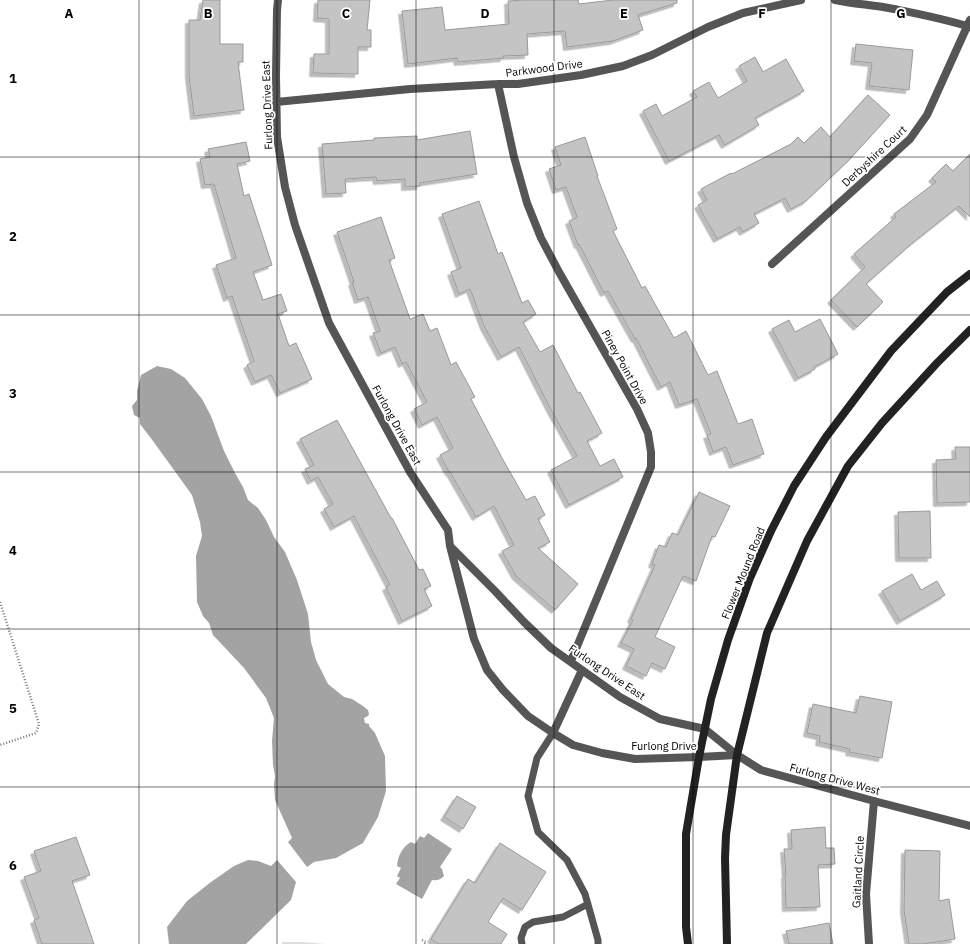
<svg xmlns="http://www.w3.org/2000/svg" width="970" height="944" font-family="'IBM Plex Sans',sans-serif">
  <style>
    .green { fill: #dcdcdc }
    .water { fill: #a3a3a3 }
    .building { fill: #c4c4c4; stroke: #999; filter: url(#shadow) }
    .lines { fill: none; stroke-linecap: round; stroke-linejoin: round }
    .path { stroke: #777; stroke-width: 2.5; stroke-dasharray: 1 2; stroke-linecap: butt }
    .service { stroke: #555; stroke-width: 7 }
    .minor { stroke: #555; stroke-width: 8 }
    .secondary { stroke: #222; stroke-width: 8 }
    .grid { fill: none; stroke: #000; stroke-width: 1; stroke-opacity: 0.55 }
    .labels { text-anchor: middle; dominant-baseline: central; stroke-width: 3.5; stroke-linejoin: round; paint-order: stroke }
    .street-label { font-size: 11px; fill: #000; stroke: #fff }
    .grid-label { font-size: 13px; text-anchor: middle; font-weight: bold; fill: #000; stroke: #fff; stroke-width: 3.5; stroke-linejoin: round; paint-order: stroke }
  </style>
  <defs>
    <filter id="shadow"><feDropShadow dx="-3.5" dy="3.5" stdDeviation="0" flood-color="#0004"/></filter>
  </defs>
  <rect width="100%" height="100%" fill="#fff"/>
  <path class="green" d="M 283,942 L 302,942 L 325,944 L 281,944 Z"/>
  <path class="water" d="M 157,366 L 171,369 L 185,378 L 202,399 L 211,416 L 224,451 L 235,473 L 243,487 L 248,500 L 258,508 L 266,520 L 274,537 L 285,552 L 297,580 L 308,614 L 311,642 L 316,660 L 328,684 L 344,697 L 352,699 L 363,706 L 368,710 L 369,714 L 368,716 L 364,718 L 365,723 L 369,724 L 369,726 L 375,733 L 385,756 L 386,791 L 378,817 L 363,843 L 336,858 L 314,862 L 307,867 L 288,842 L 292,838 L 275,800 L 274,784 L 275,776 L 273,765 L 272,741 L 274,718 L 266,698 L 244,668 L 213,635 L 209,623 L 203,616 L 197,602 L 196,556 L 202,536 L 200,522 L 192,495 L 153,441 L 140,424 L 140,418 L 134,415 L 132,406 L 137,400 L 137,391 L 141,375 Z
    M 428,833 L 452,849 L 440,867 L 442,869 L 444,876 C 440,880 437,881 432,880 L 422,899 L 396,884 L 400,878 L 397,876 L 401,868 L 397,866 C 398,856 402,847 411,842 L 415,844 L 420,836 L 424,838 Z
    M 248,860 L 258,861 L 271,866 L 277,860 L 296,882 L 291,900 L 246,944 L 169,944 L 167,927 L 187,901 L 211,882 L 234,866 Z"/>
  <path class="building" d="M 203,0 L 220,0 L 220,44 L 243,44 L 243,62 L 238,62 L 244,110 L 194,116 L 189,75 L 189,20 L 200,20 Z
    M 318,0 L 370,0 L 367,30 L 371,30 L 371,47 L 358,47 L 358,74 L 313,73 L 314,54 L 329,54 L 329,19 L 317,18 Z
    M 525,0 L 578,0 L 579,4 L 613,0 L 677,0 L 677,3 L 638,15 L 643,30 L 613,41 L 567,47 L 565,31 L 527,34 L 528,55 L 503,56 L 504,58 L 458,62 L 457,58 L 408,64 L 402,11 L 442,7 L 445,30 L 509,24 L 508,1 Z
    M 856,44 L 913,50 L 909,90 L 869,86 L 872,63 L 854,61 Z
    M 755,57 L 763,72 L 786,59 L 804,91 L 755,118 L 759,125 L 725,145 L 719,135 L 669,161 L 643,111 L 656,104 L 662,116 L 697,97 L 693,91 L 709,82 L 718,98 L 747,81 L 739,66 Z
    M 868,95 L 890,115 L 849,160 L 806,201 L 791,209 L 785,198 L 754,214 L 759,223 L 743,232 L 740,227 L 717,239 L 698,205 L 707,200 L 701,189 L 731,173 L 732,174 L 791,144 L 798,137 L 804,143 L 821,127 L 830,137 Z
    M 470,131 L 477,174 L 420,183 L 420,186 L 405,187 L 405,179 L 377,181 L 376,177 L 345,179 L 346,193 L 326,194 L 322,144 L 374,140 L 374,138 L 417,136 L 417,140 Z
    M 585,137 L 598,176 L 597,176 L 617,229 L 613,231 L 642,288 L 645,286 L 674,338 L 686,331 L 708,375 L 717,371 L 738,424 L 752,419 L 764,454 L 733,465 L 726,447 L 713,452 L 707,435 L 711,434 L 697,399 L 679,405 L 670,382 L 661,387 L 636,338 L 635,339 L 608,291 L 604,293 L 579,244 L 578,245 L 569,221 L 577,217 L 566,187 L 556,190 L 549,169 L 561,165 L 555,147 Z
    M 246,142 L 250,161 L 237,164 L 244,196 L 249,194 L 272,265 L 253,272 L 263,300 L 281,294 L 287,311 L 278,314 L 289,346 L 296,343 L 312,379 L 280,393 L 271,375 L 255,382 L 247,365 L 254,361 L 232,296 L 227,298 L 216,265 L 236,258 L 214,184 L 205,185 L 200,159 L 210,157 L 208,149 Z
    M 970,154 L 970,217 L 959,206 L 910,245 L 866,284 L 883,302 L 857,327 L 831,300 L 865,267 L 854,254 L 896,217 L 894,214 L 936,182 L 932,178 L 946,164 L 953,171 Z
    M 479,201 L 498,254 L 502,252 L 522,303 L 528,300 L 536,314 L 523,322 L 540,352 L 553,345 L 578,393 L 580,392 L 602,433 L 587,441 L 600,466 L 614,459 L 623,477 L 569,505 L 551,470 L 577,456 L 550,408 L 519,347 L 501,357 L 484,326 L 470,289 L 459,294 L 451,272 L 461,268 L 442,214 Z
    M 381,217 L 395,258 L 389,260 L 410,319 L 423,314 L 430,331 L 437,328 L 451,365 L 456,362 L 475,397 L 471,399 L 502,458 L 526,500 L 535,496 L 545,515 L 538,519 L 550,542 L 538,548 L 578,584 L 555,610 L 516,576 L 502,551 L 514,545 L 494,506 L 476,517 L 450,472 L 449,472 L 440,455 L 453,448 L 437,417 L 422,425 L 414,409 L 427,402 L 406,362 L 402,364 L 395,347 L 381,353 L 373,333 L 380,331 L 368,297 L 358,300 L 352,282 L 354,282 L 337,232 Z
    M 820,319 L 838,354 L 814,367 L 815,369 L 798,378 L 772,329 L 789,320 L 795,332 Z
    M 337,420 L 391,518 L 392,518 L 419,570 L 423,569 L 431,586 L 424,589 L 432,606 L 402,621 L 386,587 L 390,585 L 354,516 L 334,527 L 324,509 L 333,504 L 318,477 L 311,481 L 305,469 L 314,465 L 300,439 Z
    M 955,447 L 970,447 L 970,502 L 937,503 L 936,460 L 956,459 Z
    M 699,492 L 730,506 L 715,537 L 712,536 L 696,581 L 683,576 L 655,637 L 675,647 L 665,669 L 652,663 L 646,676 L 626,666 L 634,649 L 621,643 L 633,620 L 631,619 L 655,565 L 652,564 L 659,545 L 666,547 L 672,533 L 678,535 Z
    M 930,511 L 931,558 L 899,558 L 898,512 Z
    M 912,574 L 921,590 L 937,581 L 945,595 L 900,621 L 882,591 Z
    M 860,696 L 892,702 L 882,758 L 849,752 L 850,749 L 819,742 L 820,736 L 807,733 L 813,704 L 856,713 Z
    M 457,796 L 476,807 L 463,829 L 444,817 Z
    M 825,827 L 826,848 L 834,848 L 835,864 L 818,865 L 820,907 L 786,908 L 785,875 L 786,875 L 784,849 L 792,849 L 791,830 Z
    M 76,837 L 90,875 L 72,881 L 94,944 L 42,944 L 34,920 L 39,918 L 24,877 L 41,871 L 34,851 Z
    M 500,843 L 546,872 L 522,910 L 503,898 L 488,922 L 507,934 L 501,944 L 439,944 L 431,939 L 468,879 L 475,883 Z
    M 905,850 L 940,851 L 939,901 L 949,899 L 955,939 L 923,944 L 909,944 L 904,910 Z
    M 829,923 L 833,944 L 789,944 L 786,931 Z"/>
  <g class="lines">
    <path class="path" d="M 0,602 L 39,724 L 36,733 L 0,745
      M 422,940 L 426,942 L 425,944"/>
    <path class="service" d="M 553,733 L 537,758 L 528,796 L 538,832 L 567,860 L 585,894 L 598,940 L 598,944
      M 522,944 L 521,938 L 525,927 L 533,922 L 563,917 L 588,904"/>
    <path class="minor" d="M 278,0 L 277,10 L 276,76 L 277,137 L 285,187 L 295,225 L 329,323 L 410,472 L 448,530 L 450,546 L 474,639 L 487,670 L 503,690 L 528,716 L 553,733 L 573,745 L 602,753 L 635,759 L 699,757 L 737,755
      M 835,0 C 854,4 874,5 894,9 C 919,14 945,19 970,27
      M 498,84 L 514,157 L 527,203 L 541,238 L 559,272 L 637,409 L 648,433 L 651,452 L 651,467 L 571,661
      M 276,102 L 410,89 L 498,84 L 518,84 L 581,75 L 623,66 L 652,55 L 708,27 L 743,13 L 801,0
      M 772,264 L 910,139 L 927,115 L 970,20
      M 451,547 L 495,591 L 524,622 L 551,648 L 620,697 L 660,719 L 705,729 L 737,755 L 761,770 L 874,801 L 970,826
      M 553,733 L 582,670
      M 869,944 L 866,894 L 874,801"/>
    <path class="secondary" d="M 688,944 L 686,927 L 686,834 L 699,757 L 711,699 L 728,640 L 750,578 L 771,531 L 794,486 L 826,437 L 891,351 L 947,292 L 970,274
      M 727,944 L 725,858 L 726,835 L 737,755 L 767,633 L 807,541 L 848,466 L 882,423 L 937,363 L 970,330"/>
  </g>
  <path class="grid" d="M 139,0 L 139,944M 277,0 L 277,944M 416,0 L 416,944M 554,0 L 554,944M 693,0 L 693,944M 831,0 L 831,944M 0,157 L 970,157M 0,315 L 970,315M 0,472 L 970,472M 0,629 L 970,629M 0,787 L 970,787"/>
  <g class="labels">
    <g class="street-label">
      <text transform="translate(544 68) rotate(-7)">Parkwood Drive</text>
      <text transform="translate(267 105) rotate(-92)">Furlong Drive East</text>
      <text transform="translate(874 156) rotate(-43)">Derbyshire Court</text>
      <text transform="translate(625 367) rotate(61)">Piney Point Drive</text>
      <text transform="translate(397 425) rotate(61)">Furlong Drive East</text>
      <text transform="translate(743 573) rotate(-68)">Flower Mound Road</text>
      <text transform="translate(607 672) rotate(34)">Furlong Drive East</text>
      <text x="664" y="746">Furlong Drive</text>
      <text transform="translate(835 779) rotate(15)">Furlong Drive West</text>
      <text transform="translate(858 872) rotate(-87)">Gaitland Circle</text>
    </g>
  </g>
  <g class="grid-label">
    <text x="69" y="18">A</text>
    <text x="208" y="18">B</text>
    <text x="346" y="18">C</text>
    <text x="485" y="18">D</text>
    <text x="624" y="18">E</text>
    <text x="762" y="18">F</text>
    <text x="901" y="18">G</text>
    <text x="13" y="83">1</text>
    <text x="13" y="241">2</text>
    <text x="13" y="398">3</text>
    <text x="13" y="555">4</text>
    <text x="13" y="713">5</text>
    <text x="13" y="870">6</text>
  </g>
</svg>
